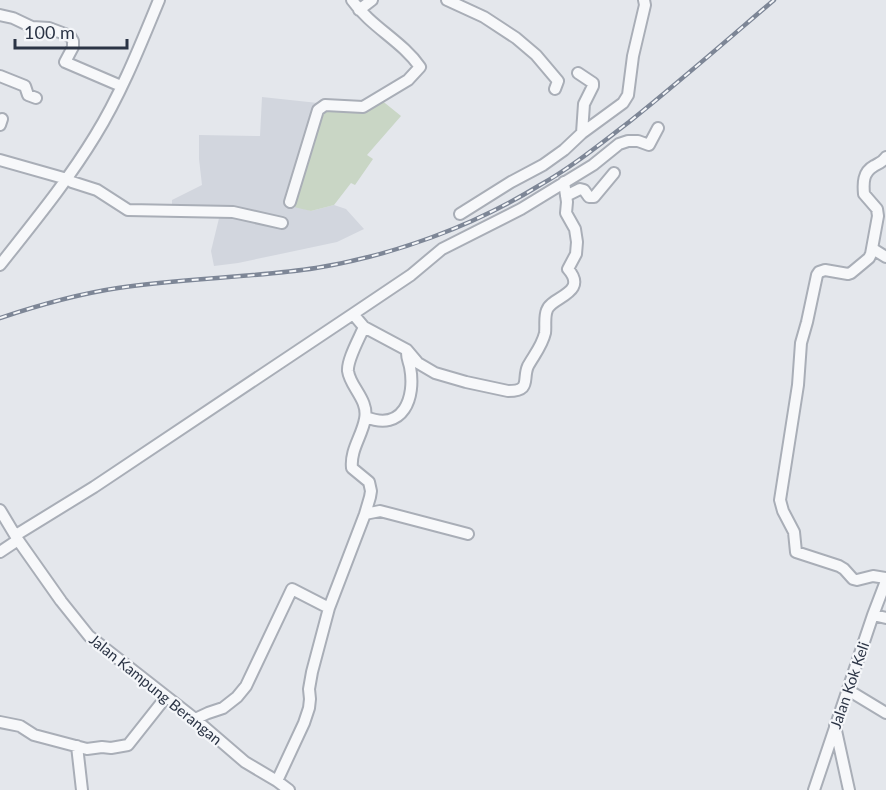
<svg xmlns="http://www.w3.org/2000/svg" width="886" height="790" font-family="Lato,sans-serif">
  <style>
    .built { fill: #d2d6de }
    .green { fill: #c9d6c5 }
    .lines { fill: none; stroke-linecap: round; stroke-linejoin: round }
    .minor-casing { stroke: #a9aeb7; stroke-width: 14 }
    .minor { stroke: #f7f8fa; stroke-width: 10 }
    .rail-casing { stroke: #7d8696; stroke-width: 4.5 }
    .rail { stroke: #f4f6f9; stroke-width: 2; stroke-dasharray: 7; stroke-linecap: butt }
    .labels { text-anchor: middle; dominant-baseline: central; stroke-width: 4.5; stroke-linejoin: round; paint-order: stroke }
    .street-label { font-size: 15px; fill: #2b3445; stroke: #f4f6f9 }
  </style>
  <rect width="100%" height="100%" fill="#e4e7ec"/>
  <path class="built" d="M 262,97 L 318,103 L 288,203 L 311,211 L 334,205 L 346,209 L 364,229 L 337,242 L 238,263 L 214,266 L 211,251 L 221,210 L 172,208 L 172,200 L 202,185 L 199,159 L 199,135 L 260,136 Z"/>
  <path class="green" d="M 375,95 L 401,116 L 367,155 L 373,159 L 355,185 L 351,183 L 334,205 L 311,211 L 294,207 L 288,203 L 318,102 L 321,100 L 361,104 Z"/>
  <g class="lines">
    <g class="minor-casing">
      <path id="minor" d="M 447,0 L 484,17 L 516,38 L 536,55 L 558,81 L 555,89
        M 359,10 L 372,0
        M 0,15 L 13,18 L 32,27 L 49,28 L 70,36 L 73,41 L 73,47 L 65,62 L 121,86
        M 578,73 L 593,83 L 593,86 L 584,104 L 582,133
        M 0,76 L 25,86 L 28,95 L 36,98
        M 0,125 L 2,119
        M 886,157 C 883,162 879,163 874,166 C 863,172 863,183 864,194 L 877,209 L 878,216 L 871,254 L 869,258 L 851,273 L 848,274 L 825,270 L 819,272 L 817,275 L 807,322 L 801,343 L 798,385 L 780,500 L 783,511 L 794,532 L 796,552 L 839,566 L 844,569 L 853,579 L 857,580 L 873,576 L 886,578
        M 0,160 L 67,179 L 72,182 L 97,190 L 128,210 L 233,212 L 282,223
        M 566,196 L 580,189 L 584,190 L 589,197 L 594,197 L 614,173
        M 290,202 L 318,110 L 325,105 L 363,107 L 408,80 L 420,67 C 402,41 371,27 352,0
        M 460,214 L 511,182 L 543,165 L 564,150 L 582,133 L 623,103 L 628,95 L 633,56 L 645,5 L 644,0
        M 873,249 L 886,257
        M 0,265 C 33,223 67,182 95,136 C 121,94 140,46 159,0
        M 353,314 L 364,327 L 407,350 L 418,363 L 435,373 L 466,382 L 508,391 C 532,391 522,379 528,366 C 534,355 542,346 545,333 C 546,326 544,317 547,310 C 551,297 589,293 568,269 L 576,254 L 577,242 L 575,229 L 566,213 L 567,202 L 564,182
        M 366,417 C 403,432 416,398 410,367 C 409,362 407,359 407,353
        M 0,510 L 18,540 L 61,601 L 89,636 L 195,719 L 245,762 L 277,781 L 289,790
        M 365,514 L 380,511 L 468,534
        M 16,535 L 94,487 L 353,314 L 411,275 L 442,249 L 521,209 L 593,165 L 619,144 L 628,141 L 638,141 L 649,145 L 658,128
        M 0,552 L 18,540
        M 873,615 L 886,618
        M 848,690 L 886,713
        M 195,719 L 208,713 L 223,708 L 237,697 L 246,686 L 292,589 L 329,608
        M 0,722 L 20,726 L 34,735 L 87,749 L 102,747 L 111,748 L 128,745 L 166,697
        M 835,726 L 849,790
        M 77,746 L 82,790
        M 277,781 L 304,723 L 309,708 L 310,699 L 309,689 L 312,672 L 329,608 L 365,514 L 370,497 L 371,491 L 369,482 L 352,468 C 350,450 362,436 365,419 C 369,400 350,387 348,371 C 347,360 359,339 364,327
        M 814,790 L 873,615 L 886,581"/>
    </g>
    <use href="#minor" class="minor"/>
    <g class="rail-casing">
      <path id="rail" d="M 0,318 C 39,305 78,294 118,288 C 184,278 251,278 316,268 C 395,255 473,226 540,185 C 572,167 600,144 629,122 C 678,83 726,41 774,0"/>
    </g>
    <use href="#rail" class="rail"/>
  </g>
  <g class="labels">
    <g class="street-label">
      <text transform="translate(849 685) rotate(-71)">Jalan Kok Keli</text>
      <text transform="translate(156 689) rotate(39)">Jalan Kampung Berangan</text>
    </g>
  </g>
  <path d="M15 39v9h112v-9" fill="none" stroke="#2b3445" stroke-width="3"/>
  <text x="24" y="39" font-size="18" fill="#2b3445" stroke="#f4f6f9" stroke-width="4.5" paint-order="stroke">100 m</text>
</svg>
